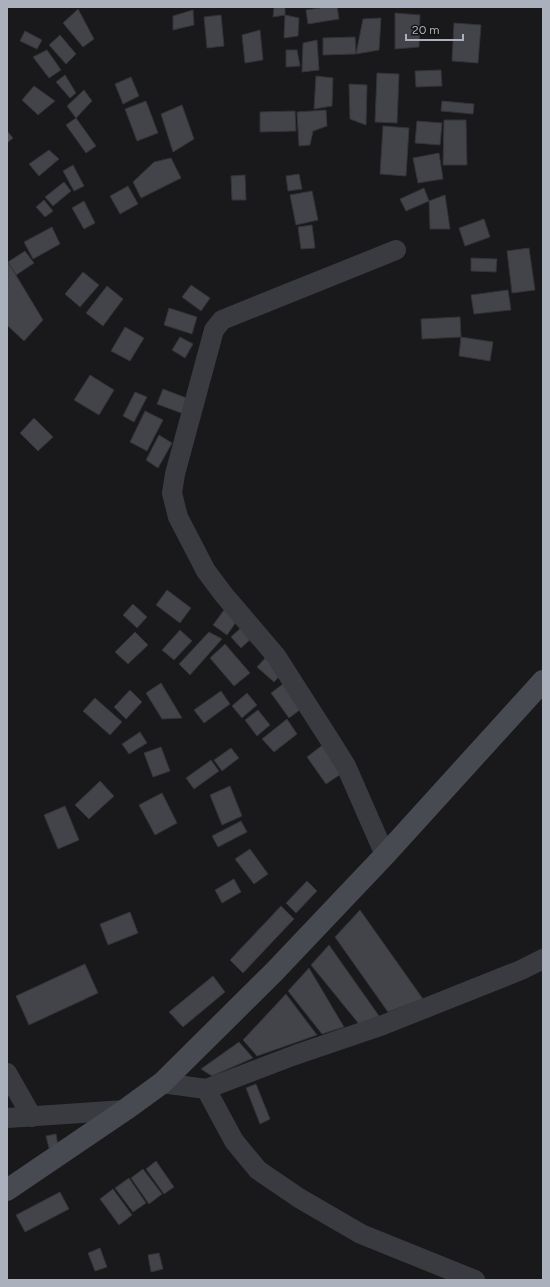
<svg xmlns="http://www.w3.org/2000/svg" width="550" height="1287" font-family="Figtree,sans-serif">
  <style>
    .building { fill: #434449; stroke: #333338 }
    .lines { fill: none; stroke-linecap: round; stroke-linejoin: round }
    .street { stroke: #3a3b41; stroke-width: 20 }
    .secondary { stroke: #484a52; stroke-width: 22 }
  </style>
  <rect width="100%" height="100%" fill="#19191c"/>
  <path class="building" d="M 274,7 L 285,7 L 285,15 L 273,17 Z
    M 326,7 L 337,7 L 339,19 L 308,24 L 306,10 Z
    M 78,9 L 94,39 L 83,47 L 63,23 Z
    M 193,10 L 194,25 L 173,30 L 173,16 Z
    M 395,13 L 420,15 L 419,47 L 395,49 Z
    M 221,15 L 224,46 L 207,48 L 204,17 Z
    M 285,15 L 299,18 L 298,36 L 284,38 Z
    M 381,18 L 379,50 L 356,54 L 363,19 Z
    M 454,23 L 481,25 L 478,63 L 452,61 Z
    M 260,30 L 263,60 L 245,63 L 242,35 Z
    M 25,31 L 42,40 L 37,49 L 20,41 Z
    M 60,35 L 76,54 L 66,64 L 49,45 Z
    M 355,37 L 356,54 L 323,55 L 323,38 Z
    M 317,40 L 319,70 L 302,72 L 303,43 Z
    M 47,50 L 61,70 L 49,78 L 33,57 Z
    M 286,50 L 297,50 L 300,66 L 286,67 Z
    M 441,70 L 442,86 L 416,87 L 415,71 Z
    M 377,73 L 399,74 L 397,123 L 375,122 Z
    M 65,75 L 76,93 L 70,98 L 56,82 Z
    M 316,76 L 333,78 L 332,106 L 314,109 Z
    M 131,77 L 139,96 L 123,104 L 115,84 Z
    M 349,84 L 367,85 L 366,125 L 350,119 Z
    M 34,86 L 55,101 L 38,115 L 22,100 Z
    M 84,90 L 92,101 L 76,118 L 67,106 Z
    M 146,101 L 158,133 L 137,141 L 125,109 Z
    M 442,101 L 474,104 L 473,114 L 441,111 Z
    M 182,105 L 194,139 L 173,152 L 161,114 Z
    M 326,110 L 327,126 L 313,131 L 310,145 L 299,146 L 297,112 Z
    M 295,111 L 296,131 L 260,132 L 260,112 Z
    M 76,118 L 96,146 L 86,153 L 66,125 Z
    M 444,120 L 466,120 L 467,165 L 443,165 Z
    M 417,121 L 442,123 L 440,145 L 415,143 Z
    M 383,126 L 409,128 L 406,176 L 380,174 Z
    M 7,131 L 13,138 L 7,143 Z
    M 49,150 L 59,159 L 39,176 L 29,164 Z
    M 439,153 L 443,179 L 418,183 L 413,158 Z
    M 171,158 L 181,178 L 141,198 L 133,182 L 154,162 Z
    M 73,165 L 84,186 L 74,191 L 63,171 Z
    M 299,174 L 302,189 L 288,191 L 286,176 Z
    M 245,175 L 246,200 L 232,200 L 231,176 Z
    M 64,182 L 71,191 L 53,206 L 45,197 Z
    M 128,186 L 138,204 L 120,214 L 110,196 Z
    M 424,188 L 429,201 L 406,211 L 400,199 Z
    M 312,191 L 318,220 L 296,225 L 290,195 Z
    M 445,195 L 450,229 L 430,229 L 429,201 Z
    M 44,200 L 53,211 L 45,217 L 36,207 Z
    M 84,201 L 95,223 L 84,229 L 72,208 Z
    M 484,219 L 490,237 L 465,246 L 459,228 Z
    M 312,225 L 315,248 L 301,249 L 298,227 Z
    M 52,227 L 60,244 L 33,259 L 24,242 Z
    M 529,248 L 535,290 L 512,293 L 507,251 Z
    M 25,251 L 34,263 L 16,275 L 8,262 Z
    M 471,258 L 497,259 L 496,272 L 471,271 Z
    M 8,262 L 43,320 L 24,341 L 7,325 Z
    M 83,272 L 99,285 L 80,307 L 65,294 Z
    M 191,285 L 210,298 L 201,311 L 182,297 Z
    M 107,286 L 123,299 L 103,326 L 86,313 Z
    M 508,290 L 511,310 L 474,314 L 471,295 Z
    M 169,308 L 197,317 L 192,334 L 164,325 Z
    M 460,317 L 461,337 L 422,339 L 421,319 Z
    M 125,327 L 144,338 L 130,361 L 111,351 Z
    M 180,337 L 193,344 L 185,358 L 172,350 Z
    M 461,337 L 493,342 L 490,361 L 459,356 Z
    M 90,375 L 114,390 L 99,415 L 74,400 Z
    M 163,389 L 189,399 L 184,414 L 157,404 Z
    M 135,392 L 147,397 L 134,422 L 123,416 Z
    M 145,411 L 163,420 L 147,451 L 130,442 Z
    M 34,418 L 53,437 L 38,451 L 20,433 Z
    M 159,435 L 172,443 L 158,468 L 146,460 Z
    M 167,590 L 191,608 L 180,623 L 156,605 Z
    M 133,604 L 147,617 L 137,628 L 123,615 Z
    M 227,606 L 241,615 L 227,635 L 213,625 Z
    M 244,625 L 254,636 L 241,648 L 231,637 Z
    M 180,630 L 192,641 L 174,660 L 162,650 Z
    M 135,632 L 148,645 L 128,664 L 115,652 Z
    M 209,632 L 222,639 L 190,675 L 179,664 Z
    M 225,644 L 250,673 L 234,686 L 210,658 Z
    M 267,656 L 284,671 L 274,682 L 257,667 Z
    M 287,681 L 305,706 L 289,718 L 271,693 Z
    M 161,683 L 182,718 L 162,719 L 146,693 Z
    M 130,690 L 142,702 L 126,719 L 114,707 Z
    M 221,691 L 230,704 L 204,723 L 194,710 Z
    M 247,693 L 257,705 L 242,718 L 232,706 Z
    M 95,698 L 122,722 L 110,735 L 83,711 Z
    M 258,710 L 270,725 L 257,736 L 245,720 Z
    M 287,719 L 297,734 L 274,752 L 262,739 Z
    M 140,732 L 147,743 L 129,754 L 122,744 Z
    M 324,744 L 344,772 L 326,784 L 307,757 Z
    M 161,747 L 170,771 L 153,777 L 144,753 Z
    M 231,748 L 239,758 L 222,771 L 214,760 Z
    M 211,760 L 219,771 L 194,789 L 186,778 Z
    M 100,781 L 114,796 L 89,819 L 75,805 Z
    M 230,786 L 242,816 L 222,825 L 210,795 Z
    M 162,793 L 177,823 L 155,835 L 139,805 Z
    M 65,806 L 79,840 L 58,849 L 44,815 Z
    M 241,821 L 247,832 L 218,847 L 212,836 Z
    M 250,849 L 268,874 L 254,884 L 235,859 Z
    M 234,879 L 241,892 L 222,903 L 215,890 Z
    M 307,881 L 317,891 L 296,913 L 286,903 Z
    M 281,906 L 294,919 L 243,973 L 230,960 Z
    M 360,910 L 423,999 L 388,1012 L 335,937 Z
    M 130,912 L 138,933 L 108,945 L 100,924 Z
    M 329,945 L 379,1016 L 359,1024 L 311,965 Z
    M 85,964 L 98,993 L 29,1025 L 16,996 Z
    M 309,968 L 344,1027 L 322,1034 L 288,991 Z
    M 213,976 L 225,992 L 183,1027 L 169,1012 Z
    M 286,994 L 317,1035 L 257,1056 L 243,1040 Z
    M 239,1042 L 253,1058 L 212,1076 L 201,1069 Z
    M 256,1084 L 270,1119 L 260,1124 L 246,1088 Z
    M 56,1134 L 58,1146 L 49,1148 L 46,1136 Z
    M 156,1161 L 174,1187 L 164,1194 L 146,1169 Z
    M 143,1169 L 162,1194 L 149,1204 L 131,1178 Z
    M 129,1178 L 146,1203 L 133,1212 L 115,1188 Z
    M 113,1189 L 132,1215 L 119,1225 L 100,1199 Z
    M 60,1192 L 69,1209 L 25,1232 L 16,1215 Z
    M 100,1248 L 107,1267 L 95,1271 L 88,1253 Z
    M 159,1253 L 163,1269 L 151,1272 L 148,1255 Z"/>
  <g class="lines">
    <path class="street" d="M 385,855 L 346,766 L 333,745 L 276,656 L 224,595 L 206,571 L 178,517 L 172,493 L 175,474 L 214,330 L 222,320 L 396,250
      M 7,1073 L 32,1117
      M 162,1083 L 206,1089 L 295,1055 L 383,1025 L 521,970 L 543,959
      M 206,1089 L 234,1141 L 258,1170 L 299,1198 L 361,1234 L 475,1280
      M 7,1118 L 125,1110"/>
    <path class="secondary" d="M 7,1190 L 125,1110 L 162,1083 L 274,972 L 385,855 L 543,681"/>
  </g>
  <rect width="550" height="1287" fill="none" stroke="#abb1bc" stroke-width="16"/>
  <path d="M406 34v6h57v-6" fill="none" stroke="#abb1bc" stroke-width="2"/>
  <text x="412" y="34" font-size="12" fill="#abb1bc" stroke="#141417" stroke-width="3" paint-order="stroke">20 m</text>
</svg>
